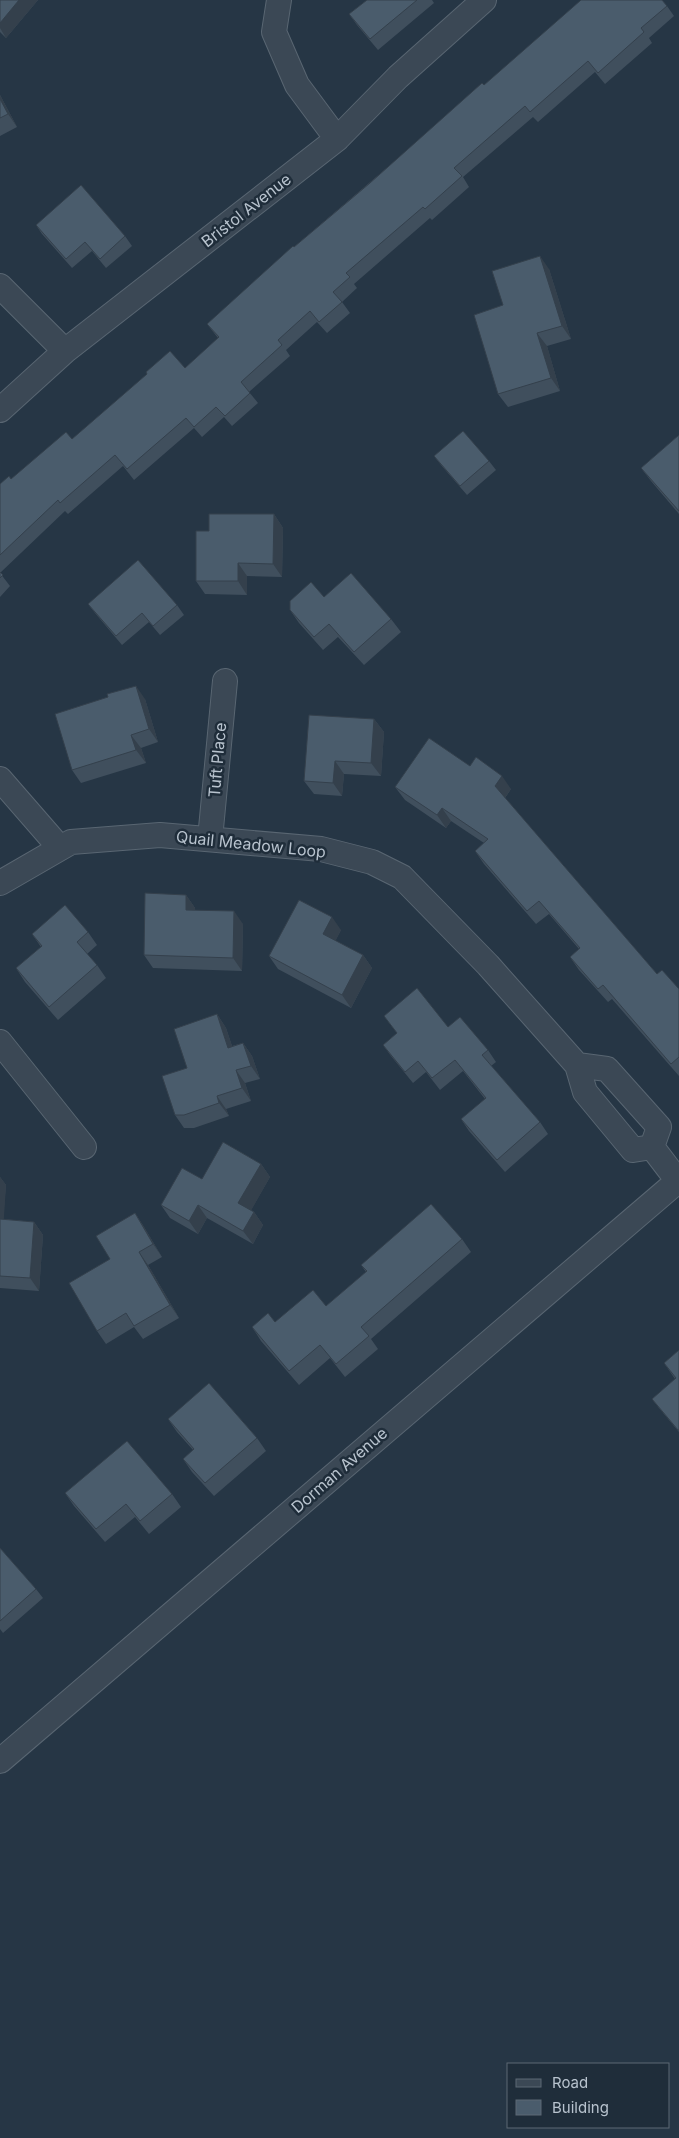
<svg xmlns="http://www.w3.org/2000/svg" width="679" height="2138" font-family="Inter,sans-serif">
  <style>
    .lines { fill: none; stroke-linecap: round; stroke-linejoin: round }
    .minor-casing { stroke: #596672; stroke-width: 26 }
    .minor { stroke: #3b4855; stroke-width: 24 }
    .wall { fill: #404f5d }
    .shaded-wall { fill: #34404c }
    .building { fill: #4a5c6c; stroke: #34404c }
    .labels { text-anchor: middle; dominant-baseline: central; stroke-width: 5; stroke-linejoin: round; paint-order: stroke }
    .street-label { font-size: 16px; fill: #b8c3ce; stroke: #1f2d3a }
  </style>
  <rect width="100%" height="100%" fill="#263645"/>
  <g class="lines">
    <g class="minor-casing">
      <path id="minor" d="M 279,0 L 274,32 L 297,85 L 337,139
        M 0,286 L 65,351
        M 0,410 L 65,351 L 337,139 L 398,77 L 484,0
        M 0,779 L 60,848
        M 210,839 L 225,681
        M 0,883 L 71,842 L 160,835 L 321,849 L 372,862 L 402,877 L 488,965 L 577,1065
        M 0,1042 L 84,1147
        M 577,1065 L 607,1069 L 659,1127 L 652,1147 L 633,1150 L 585,1092 Z
        M 652,1147 L 678,1181
        M 0,1761 L 679,1180"/>
    </g>
    <use href="#minor" class="minor"/>
  </g>
  <path class="wall" d="M 0,0 L 38,0 L 6,38 L 0,32 Z
    M 367,0 L 432,0 L 434,3 L 378,50 L 357,25 L 349,14 Z
    M 667,6 L 674,16 L 649,38 L 652,43 L 605,84 L 595,72 L 538,122 L 533,117 L 463,177 L 469,187 L 432,220 L 430,218 L 354,284 L 357,288 L 342,302 L 350,313 L 327,333 L 317,322 L 286,350 L 290,356 L 249,392 L 258,403 L 232,426 L 224,417 L 202,437 L 194,428 L 134,480 L 123,466 L 68,514 L 65,511 L 0,573 L 10,586 L 0,597 L 0,484 L 11,479 L 72,439 L 185,368 L 218,338 L 207,324 L 294,247 L 484,85 Z
    M 0,95 L 17,127 L 0,136 Z
    M 36,225 L 125,236 L 132,246 L 106,268 L 92,251 L 72,268 L 42,234 Z
    M 549,269 L 571,339 L 547,346 L 560,391 L 508,407 L 498,394 L 503,305 Z
    M 679,435 L 679,514 L 651,481 L 641,468 Z
    M 434,456 L 489,461 L 496,470 L 467,495 L 441,465 Z
    M 274,514 L 283,528 L 282,577 L 247,576 L 247,595 L 205,594 L 196,581 L 209,531 Z
    M 324,597 L 391,619 L 401,632 L 364,665 L 338,637 L 323,650 L 299,623 L 290,610 Z
    M 88,604 L 177,605 L 184,615 L 160,635 L 149,622 L 122,645 L 95,613 Z
    M 145,699 L 158,742 L 141,748 L 146,763 L 81,783 L 72,770 Z
    M 374,719 L 384,732 L 381,776 L 344,774 L 342,796 L 314,794 L 304,781 Z
    M 470,766 L 511,789 L 505,798 L 657,974 L 679,989 L 679,1076 L 612,999 L 608,1002 L 579,970 L 570,957 L 579,949 L 549,914 L 536,924 L 484,864 L 475,851 L 484,843 L 451,821 L 446,828 L 405,800 L 395,787 Z
    M 186,895 L 195,908 L 195,910 L 243,924 L 242,971 L 153,968 L 144,955 Z
    M 341,930 L 335,941 L 363,955 L 372,968 L 351,1008 L 278,969 L 269,956 Z
    M 88,932 L 97,945 L 87,954 L 97,965 L 106,978 L 58,1020 L 25,982 L 16,968 L 41,947 L 32,934 Z
    M 217,1014 L 226,1028 L 232,1046 L 243,1043 L 252,1056 L 260,1079 L 245,1083 L 251,1101 L 226,1109 L 229,1116 L 194,1128 L 184,1128 L 175,1115 L 187,1068 Z
    M 384,1016 L 448,1027 L 488,1050 L 496,1062 L 491,1066 L 540,1122 L 548,1134 L 505,1172 L 469,1131 L 461,1119 L 485,1099 L 463,1071 L 440,1090 L 426,1072 L 413,1083 L 391,1056 L 383,1045 L 397,1033 Z
    M 261,1164 L 270,1177 L 251,1210 L 254,1212 L 263,1225 L 253,1244 L 207,1218 L 198,1234 L 170,1218 L 161,1205 L 202,1179 Z
    M 0,1177 L 6,1185 L 3,1219 L 34,1222 L 43,1235 L 39,1291 L 0,1288 Z
    M 135,1213 L 144,1227 L 162,1257 L 148,1265 L 179,1318 L 143,1339 L 134,1327 L 106,1344 L 97,1331 L 110,1259 Z
    M 462,1239 L 471,1252 L 371,1339 L 378,1349 L 345,1377 L 330,1358 L 299,1385 L 261,1341 L 252,1327 L 275,1322 L 326,1306 L 366,1272 L 361,1265 Z
    M 679,1350 L 679,1432 L 659,1408 L 652,1399 L 675,1379 L 664,1363 Z
    M 168,1419 L 257,1438 L 266,1451 L 214,1496 L 192,1472 L 183,1459 L 193,1450 L 177,1432 Z
    M 65,1493 L 172,1494 L 181,1507 L 149,1534 L 135,1517 L 105,1542 L 74,1506 Z
    M 0,1548 L 36,1589 L 43,1598 L 3,1633 L 0,1629 Z"/>
  <path class="shaded-wall" d="M 19,0 L 38,0 L 6,38 L 0,28 L 0,23 Z
    M 0,95 L 17,127 L 8,114 L 0,99 Z
    M 540,256 L 549,269 L 571,339 L 562,326 Z
    M 537,333 L 547,346 L 560,391 L 551,378 Z
    M 274,514 L 283,528 L 282,577 L 273,564 Z
    M 238,563 L 247,576 L 247,595 L 238,581 Z
    M 136,686 L 145,699 L 158,742 L 149,729 Z
    M 374,719 L 384,732 L 381,776 L 371,763 Z
    M 131,735 L 141,748 L 146,763 L 136,750 Z
    M 335,761 L 344,774 L 342,796 L 333,783 Z
    M 502,776 L 511,789 L 504,799 L 495,786 Z
    M 442,808 L 451,821 L 446,828 L 437,815 Z
    M 186,895 L 195,908 L 195,923 L 186,910 Z
    M 234,911 L 243,924 L 242,971 L 233,958 Z
    M 332,917 L 341,930 L 332,948 L 323,934 Z
    M 363,955 L 372,968 L 351,1008 L 342,995 Z
    M 217,1014 L 226,1028 L 237,1061 L 228,1048 Z
    M 243,1043 L 252,1056 L 260,1079 L 251,1066 Z
    M 236,1070 L 245,1083 L 251,1101 L 242,1088 Z
    M 217,1096 L 226,1109 L 229,1116 L 219,1103 Z
    M 261,1164 L 270,1177 L 248,1216 L 238,1203 Z
    M 0,1177 L 6,1185 L 3,1232 L 0,1228 Z
    M 198,1205 L 207,1218 L 198,1234 L 189,1221 Z
    M 254,1212 L 263,1225 L 253,1244 L 243,1231 Z
    M 135,1213 L 144,1227 L 162,1257 L 153,1244 Z
    M 34,1222 L 43,1235 L 39,1291 L 30,1278 Z
    M 139,1252 L 148,1265 L 179,1318 L 170,1305 Z"/>
  <path class="building" d="M 0,0 L 19,0 L 0,23 Z
    M 367,0 L 417,0 L 370,39 L 349,14 Z
    M 581,0 L 662,0 L 667,6 L 641,28 L 644,32 L 598,73 L 588,61 L 530,112 L 525,106 L 454,168 L 462,176 L 425,209 L 423,207 L 346,273 L 350,277 L 333,292 L 342,302 L 319,322 L 310,311 L 278,340 L 282,345 L 241,382 L 250,393 L 225,416 L 216,407 L 194,427 L 186,418 L 127,469 L 115,455 L 60,503 L 58,500 L 0,555 L 0,484 L 9,476 L 11,479 L 66,432 L 72,439 L 147,374 L 146,372 L 170,351 L 185,368 L 219,337 L 207,324 L 293,246 L 294,247 L 370,183 L 482,83 L 484,85 Z
    M 0,99 L 8,114 L 0,118 Z
    M 81,185 L 125,236 L 100,259 L 85,242 L 66,259 L 36,225 Z
    M 540,256 L 562,326 L 537,333 L 551,378 L 498,394 L 474,315 L 503,305 L 492,271 Z
    M 463,431 L 489,461 L 460,486 L 434,456 Z
    M 679,435 L 679,511 L 641,468 Z
    M 209,514 L 274,514 L 273,564 L 238,563 L 238,581 L 196,581 L 196,531 L 209,531 Z
    M 138,560 L 177,605 L 153,626 L 142,613 L 116,636 L 88,604 Z
    M 0,572 L 3,575 L 0,578 Z
    M 351,573 L 391,619 L 354,652 L 329,624 L 314,637 L 290,610 L 290,601 L 311,582 L 324,597 Z
    M 136,686 L 149,729 L 131,735 L 136,750 L 72,770 L 55,714 L 108,697 L 107,694 Z
    M 309,715 L 374,719 L 371,763 L 335,761 L 333,783 L 304,781 Z
    M 429,738 L 470,766 L 476,757 L 502,776 L 495,786 L 657,974 L 662,970 L 679,989 L 679,1057 L 671,1064 L 603,985 L 598,989 L 570,957 L 580,948 L 539,901 L 527,911 L 475,851 L 488,839 L 442,808 L 437,815 L 395,787 Z
    M 145,893 L 186,895 L 186,910 L 234,911 L 233,958 L 144,955 Z
    M 299,900 L 332,917 L 323,934 L 363,955 L 342,995 L 269,956 Z
    M 65,905 L 88,932 L 77,942 L 97,965 L 49,1007 L 16,968 L 42,946 L 32,934 Z
    M 417,988 L 448,1027 L 460,1017 L 488,1050 L 482,1055 L 540,1122 L 497,1160 L 461,1119 L 486,1098 L 455,1060 L 432,1078 L 418,1061 L 405,1072 L 383,1045 L 397,1033 L 384,1016 Z
    M 217,1014 L 228,1048 L 243,1043 L 251,1066 L 236,1070 L 242,1088 L 217,1096 L 219,1103 L 184,1115 L 175,1115 L 162,1076 L 187,1068 L 174,1029 Z
    M 223,1142 L 261,1164 L 238,1203 L 254,1212 L 243,1231 L 198,1205 L 189,1221 L 161,1205 L 182,1168 L 202,1179 Z
    M 431,1204 L 462,1239 L 361,1327 L 369,1336 L 336,1364 L 320,1345 L 289,1371 L 252,1327 L 268,1313 L 275,1322 L 313,1290 L 326,1306 L 367,1271 L 361,1265 Z
    M 135,1213 L 153,1244 L 139,1252 L 170,1305 L 134,1326 L 126,1313 L 97,1331 L 69,1283 L 110,1259 L 96,1236 Z
    M 0,1219 L 34,1222 L 30,1278 L 0,1276 Z
    M 679,1350 L 679,1430 L 678,1430 L 652,1399 L 676,1378 L 664,1363 Z
    M 209,1383 L 257,1438 L 205,1483 L 183,1459 L 194,1449 L 168,1419 Z
    M 127,1441 L 172,1494 L 140,1521 L 126,1504 L 96,1529 L 65,1493 Z
    M 0,1548 L 36,1589 L 0,1621 Z"/>
  <g class="labels">
    <g class="street-label">
      <text transform="translate(246 210) rotate(-38)">Bristol Avenue</text>
      <text transform="translate(217 760) rotate(-85)">Tuft Place</text>
      <text transform="translate(251 844) rotate(6)">Quail Meadow Loop</text>
      <text transform="translate(339 1470) rotate(-41)">Dorman Avenue</text>
    </g>
  </g>
  <rect x="507" y="2063" width="162" height="65" fill="#1f2d3a" stroke="#5c6975"/>
  <rect x="516" y="2079" width="25" height="8" fill="#3b4855" stroke="#5c6975"/>
  <text x="552" y="2088" font-size="15" fill="#b8c3ce">Road</text>
  <rect x="516" y="2100" width="25" height="15" fill="#4a5c6c" stroke="#5c6975"/>
  <text x="552" y="2113" font-size="15" fill="#b8c3ce">Building</text>
</svg>
